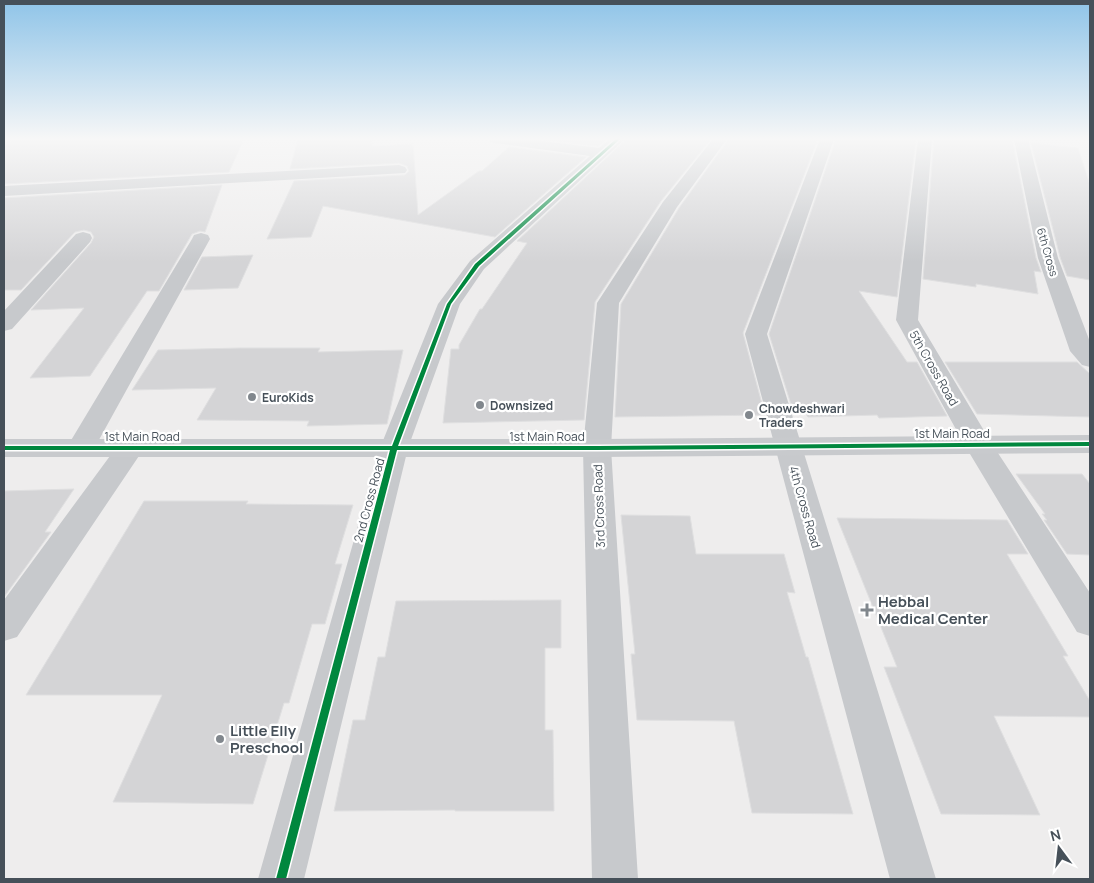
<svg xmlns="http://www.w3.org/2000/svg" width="1094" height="883" font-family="Manrope,sans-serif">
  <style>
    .building { fill: #d4d4d6; stroke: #dfdfe0 }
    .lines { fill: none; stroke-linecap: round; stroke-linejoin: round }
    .street { fill: #c7c9cc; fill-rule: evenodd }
    .secondary { fill: #c8cacd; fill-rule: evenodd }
    .cycleway-casing { stroke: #fff; stroke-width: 3 }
    .cycleway { fill: #00873e; fill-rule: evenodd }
    .poi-dot { fill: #81878d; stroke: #fff; stroke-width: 2 }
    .labels { text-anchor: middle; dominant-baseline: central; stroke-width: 4.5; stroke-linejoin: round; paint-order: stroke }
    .far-street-label { font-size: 11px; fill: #465059; stroke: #fff }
    .street-label { font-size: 12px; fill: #465059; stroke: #fff }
    .poi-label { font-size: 12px; font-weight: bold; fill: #465059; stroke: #fff; text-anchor: start }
    .near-poi-label { font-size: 15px; font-weight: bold; fill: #465059; stroke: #fff; text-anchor: start }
  </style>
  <rect width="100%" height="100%" fill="#eeeded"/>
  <path class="building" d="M 47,139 L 244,139 L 229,172 L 4,184 L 4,141 Z
    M 298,139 L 361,139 L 361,141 L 372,140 L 372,146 L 413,144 L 418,215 L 479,171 L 482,171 L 509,147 L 586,157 L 495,237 L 323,206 L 311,237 L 267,239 L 294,181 L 405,175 L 409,171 L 407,166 L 399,163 L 290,169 Z
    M 538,139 L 607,139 L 598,146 Z
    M 627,139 L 711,139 L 661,201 L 595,302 L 584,420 L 443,423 L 451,349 L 459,349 L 459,345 L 480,309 L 482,309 L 527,243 L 517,241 Z
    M 729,139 L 818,139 L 743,333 L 765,415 L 615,417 L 621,304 L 679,208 Z
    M 836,139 L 916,139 L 897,297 L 859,291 L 907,362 L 917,362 L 947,416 L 879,418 L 877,415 L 808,417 L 806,414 L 794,414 L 769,334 Z
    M 934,139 L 1012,139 L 1036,258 L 1041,272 L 1034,271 L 1038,294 L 976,284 L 976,287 L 923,279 Z
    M 1031,143 L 1078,148 L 1090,185 L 1090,280 L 1067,276 L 1060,257 Z
    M 222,185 L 205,232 L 200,231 L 192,234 L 159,291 L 147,291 L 90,376 L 30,378 L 84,308 L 31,310 L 91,243 L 94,237 L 91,232 L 84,230 L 75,232 L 21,290 L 4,290 L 4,198 Z
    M 253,255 L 238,288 L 184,290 L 202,257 Z
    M 241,348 L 320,348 L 318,352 L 403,350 L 387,424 L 307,426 L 309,421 L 197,420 L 216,388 L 132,390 L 158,350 Z
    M 945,362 L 1077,362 L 1090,374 L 1090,417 L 977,414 Z
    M 1016,474 L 1082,474 L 1090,484 L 1090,555 L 1067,554 L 1044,520 L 1047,520 L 1042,514 L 1045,514 Z
    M 74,489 L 45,532 L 51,532 L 4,597 L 4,491 Z
    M 144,501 L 248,501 L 246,504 L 353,505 L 335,564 L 342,564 L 325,624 L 312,624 L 289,703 L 284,703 L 253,804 L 113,802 L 162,695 L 26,695 Z
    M 621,515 L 690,516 L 696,554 L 784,554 L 795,593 L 787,592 L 806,657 L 808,657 L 853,814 L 752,813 L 734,721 L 637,720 L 631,654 L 635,654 Z
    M 837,518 L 1007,520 L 1028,554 L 1007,554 L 1068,656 L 1063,656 L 1090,701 L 1090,717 L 994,716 L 1040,815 L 941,814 L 884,667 L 897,667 Z
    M 561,600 L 561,648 L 545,648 L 545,730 L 553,730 L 554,811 L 455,811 L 455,810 L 334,811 L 353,720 L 365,720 L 378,657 L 385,657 L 396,601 Z"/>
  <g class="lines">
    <path class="street" d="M 488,139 L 526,139 L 599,148 L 610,139 L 625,139 L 484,269 L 460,304 L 408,448 L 304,879 L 258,879 L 380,448 L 438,304 L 470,261 L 590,156 L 495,143 L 490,142 Z
      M 713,139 L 727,139 L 677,207 L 619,303 L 611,448 L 638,879 L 592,879 L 583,448 L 597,303 L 663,202 Z
      M 820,139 L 834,139 L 767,334 L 936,879 L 890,879 L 745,334 Z
      M 918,139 L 932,139 L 918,320 L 992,444 L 1090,593 L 1090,636 L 1077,632 L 964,444 L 896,320 Z
      M 1014,139 L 1028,139 L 1058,258 L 1090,342 L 1090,367 L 1082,365 L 1070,351 L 1038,258 Z
      M 399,165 L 405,167 L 407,170 L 405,173 L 4,196 L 4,186 Z
      M 83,232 L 90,234 L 92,238 L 90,242 L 12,329 L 4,331 L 4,311 L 76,234 Z
      M 201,233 L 208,235 L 210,239 L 95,447 L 91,453 L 81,456 L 71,453 L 67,447 L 192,239 L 194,235 Z
      M 131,438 L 141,441 L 145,447 L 17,637 L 4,641 L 4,600 L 121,441 Z"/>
    <path class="secondary" d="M 1090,435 L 1090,453 L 597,457 L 4,457 L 4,439 L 597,439 Z"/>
    <g class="cycleway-casing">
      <path id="cycleway" d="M 616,139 L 620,139 L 479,266 L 451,304 L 398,446 L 597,446 L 1090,442 L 1090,446 L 597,450 L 397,450 L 286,879 L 276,879 L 390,450 L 4,450 L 4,446 L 392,446 L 447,304 L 475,264 Z"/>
    </g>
    <use href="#cycleway" class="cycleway"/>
  </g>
  <linearGradient id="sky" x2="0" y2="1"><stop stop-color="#8fc4e8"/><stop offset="0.53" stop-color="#f7f7f7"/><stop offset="1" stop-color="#f7f7f7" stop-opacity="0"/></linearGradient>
  <rect width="1094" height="262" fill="url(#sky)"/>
  <g class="poi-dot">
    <circle cx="252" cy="397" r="5"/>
    <circle cx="480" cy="405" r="5"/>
    <circle cx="749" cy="415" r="5"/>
    <path d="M864.5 602.5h5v5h5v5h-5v5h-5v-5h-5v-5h5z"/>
    <circle cx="220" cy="739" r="5"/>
  </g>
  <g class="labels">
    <g class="far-street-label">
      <text transform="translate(1048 252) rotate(74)">6th Cross</text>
    </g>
    <g class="street-label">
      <text transform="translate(934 368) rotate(60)">5th Cross Road</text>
      <text x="952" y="433">1st Main Road</text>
      <text x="142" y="436">1st Main Road</text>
      <text x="547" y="436">1st Main Road</text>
      <text transform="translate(369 500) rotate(-75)">2nd Cross Road</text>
      <text transform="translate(599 506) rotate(-92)">3rd Cross Road</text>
      <text transform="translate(805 507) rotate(74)">4th Cross Road</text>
    </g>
    <g class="poi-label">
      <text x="262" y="397">EuroKids</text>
      <text x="490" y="405">Downsized</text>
      <text x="759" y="408">Chowdeshwari<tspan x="759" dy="14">Traders</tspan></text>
    </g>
    <g class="near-poi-label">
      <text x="878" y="601">Hebbal<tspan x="878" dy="17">Medical Center</tspan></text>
      <text x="230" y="730">Little Elly<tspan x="230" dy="17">Preschool</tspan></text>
    </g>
  </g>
  <rect width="1094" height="883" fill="none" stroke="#465059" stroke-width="10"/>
  <g transform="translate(1059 848) rotate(345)" stroke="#ffffff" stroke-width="4" paint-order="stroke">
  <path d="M0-4L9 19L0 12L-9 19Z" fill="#465059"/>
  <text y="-8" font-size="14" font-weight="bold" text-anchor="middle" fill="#465059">N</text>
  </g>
</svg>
